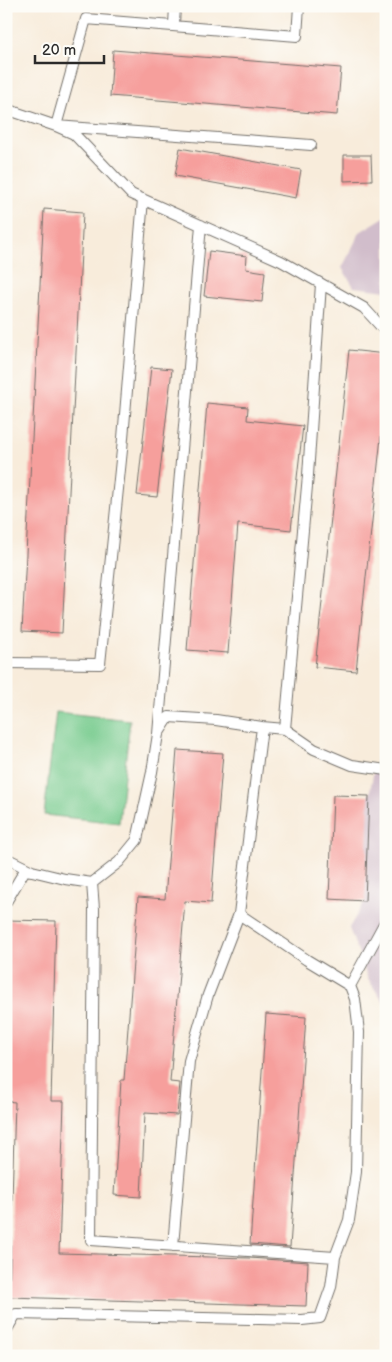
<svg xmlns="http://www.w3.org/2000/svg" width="392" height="1362" font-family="'Balsamiq Sans',sans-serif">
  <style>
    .industrial { fill: #d1bdcb }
    .green { fill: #77cb8e; stroke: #517b5c }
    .building { fill: #f69f9c }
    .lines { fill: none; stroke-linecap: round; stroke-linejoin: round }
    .service-casing { stroke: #736f69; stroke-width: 12 }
    .service { stroke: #fff; stroke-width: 10 }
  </style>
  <rect width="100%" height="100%" fill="#fdfcf7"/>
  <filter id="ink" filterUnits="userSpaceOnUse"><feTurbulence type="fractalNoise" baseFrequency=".02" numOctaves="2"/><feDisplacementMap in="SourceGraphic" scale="10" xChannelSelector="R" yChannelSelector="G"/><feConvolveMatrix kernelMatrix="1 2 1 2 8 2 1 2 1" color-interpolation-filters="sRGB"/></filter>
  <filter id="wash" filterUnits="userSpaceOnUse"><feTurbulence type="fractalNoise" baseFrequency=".0096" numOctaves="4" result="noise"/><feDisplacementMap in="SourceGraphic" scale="20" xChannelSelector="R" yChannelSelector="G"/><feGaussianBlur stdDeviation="1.12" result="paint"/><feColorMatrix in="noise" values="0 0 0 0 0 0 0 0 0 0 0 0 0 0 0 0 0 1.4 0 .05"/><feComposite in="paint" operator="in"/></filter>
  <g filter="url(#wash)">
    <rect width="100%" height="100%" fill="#f8ecdb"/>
    <path class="industrial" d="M 386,216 L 386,291 L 354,287 L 342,268 L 360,232 Z
      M 386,709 L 386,1006 L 368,979 L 349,928 L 365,901 L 369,796 Z"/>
    <path class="green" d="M 56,712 L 130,720 L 119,823 L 44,815 Z"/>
    <g id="blocks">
      <path class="building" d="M 113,50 L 341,68 L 337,115 L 110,96 Z
        M 180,148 L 301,170 L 296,198 L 175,176 Z
        M 344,155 L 371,155 L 372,180 L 344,181 Z
        M 44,209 L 83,212 L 62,633 L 22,631 Z
        M 209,251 L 247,256 L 246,269 L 265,272 L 262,302 L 204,296 Z
        M 349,350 L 386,354 L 386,390 L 356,671 L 315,667 Z
        M 151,367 L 172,369 L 157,497 L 137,495 Z
        M 207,403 L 248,407 L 247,420 L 303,426 L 291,530 L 238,524 L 228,653 L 187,650 Z
        M 177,750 L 223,753 L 211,903 L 185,901 L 170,1082 L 180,1083 L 177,1115 L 145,1113 L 141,1197 L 114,1195 L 121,1080 L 124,1080 L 138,897 L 165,899 Z
        M 333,795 L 369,796 L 365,901 L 329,899 Z
        M 6,920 L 56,921 L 51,1101 L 64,1101 L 59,1253 L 249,1258 L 308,1262 L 306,1306 L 9,1297 L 15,1102 L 6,1101 Z
        M 266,1014 L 306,1017 L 290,1247 L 250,1244 Z"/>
    </g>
  </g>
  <g filter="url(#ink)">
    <use href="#blocks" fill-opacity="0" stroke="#736f69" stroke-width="1"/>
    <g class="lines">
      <g class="service-casing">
        <path id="service" d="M 299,6 L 297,36 L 86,19 L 56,126 L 311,145
          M 174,25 L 175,6
          M 6,109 L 56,126 L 74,134 L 131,194 L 281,261 L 364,308 L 386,332
          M 6,663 L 100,664 L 122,450 L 143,199
          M 285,729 L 308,475 L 321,284
          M 158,734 L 201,225
          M 6,858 L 32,871 L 65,879 L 92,883 L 94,909 L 91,1240 L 335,1257
          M 92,883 L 119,862 L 137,840 L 152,772 L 158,734 L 169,717 L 216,720 L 262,727 L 285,729 L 314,749 L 352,765 L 386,770
          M 6,902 L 25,870 L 32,871
          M 350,986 L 386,920
          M 173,1246 L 189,1061 L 208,995 L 239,914 L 262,727
          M 6,1331 L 16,1314 L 302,1320 L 320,1318 L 331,1287 L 335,1257 L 349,1220 L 356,1172 L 359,1032 L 355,999 L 350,986 L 307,960 L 239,914"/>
      </g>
      <use href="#service" class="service"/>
    </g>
  </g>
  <rect width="392" height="1362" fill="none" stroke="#fdfcf7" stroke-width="25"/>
  <path d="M35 55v8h69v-8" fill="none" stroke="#2b2b2b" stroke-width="2.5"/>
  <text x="42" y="55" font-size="15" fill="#2b2b2b" stroke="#fdfcf7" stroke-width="4" paint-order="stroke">20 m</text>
</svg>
